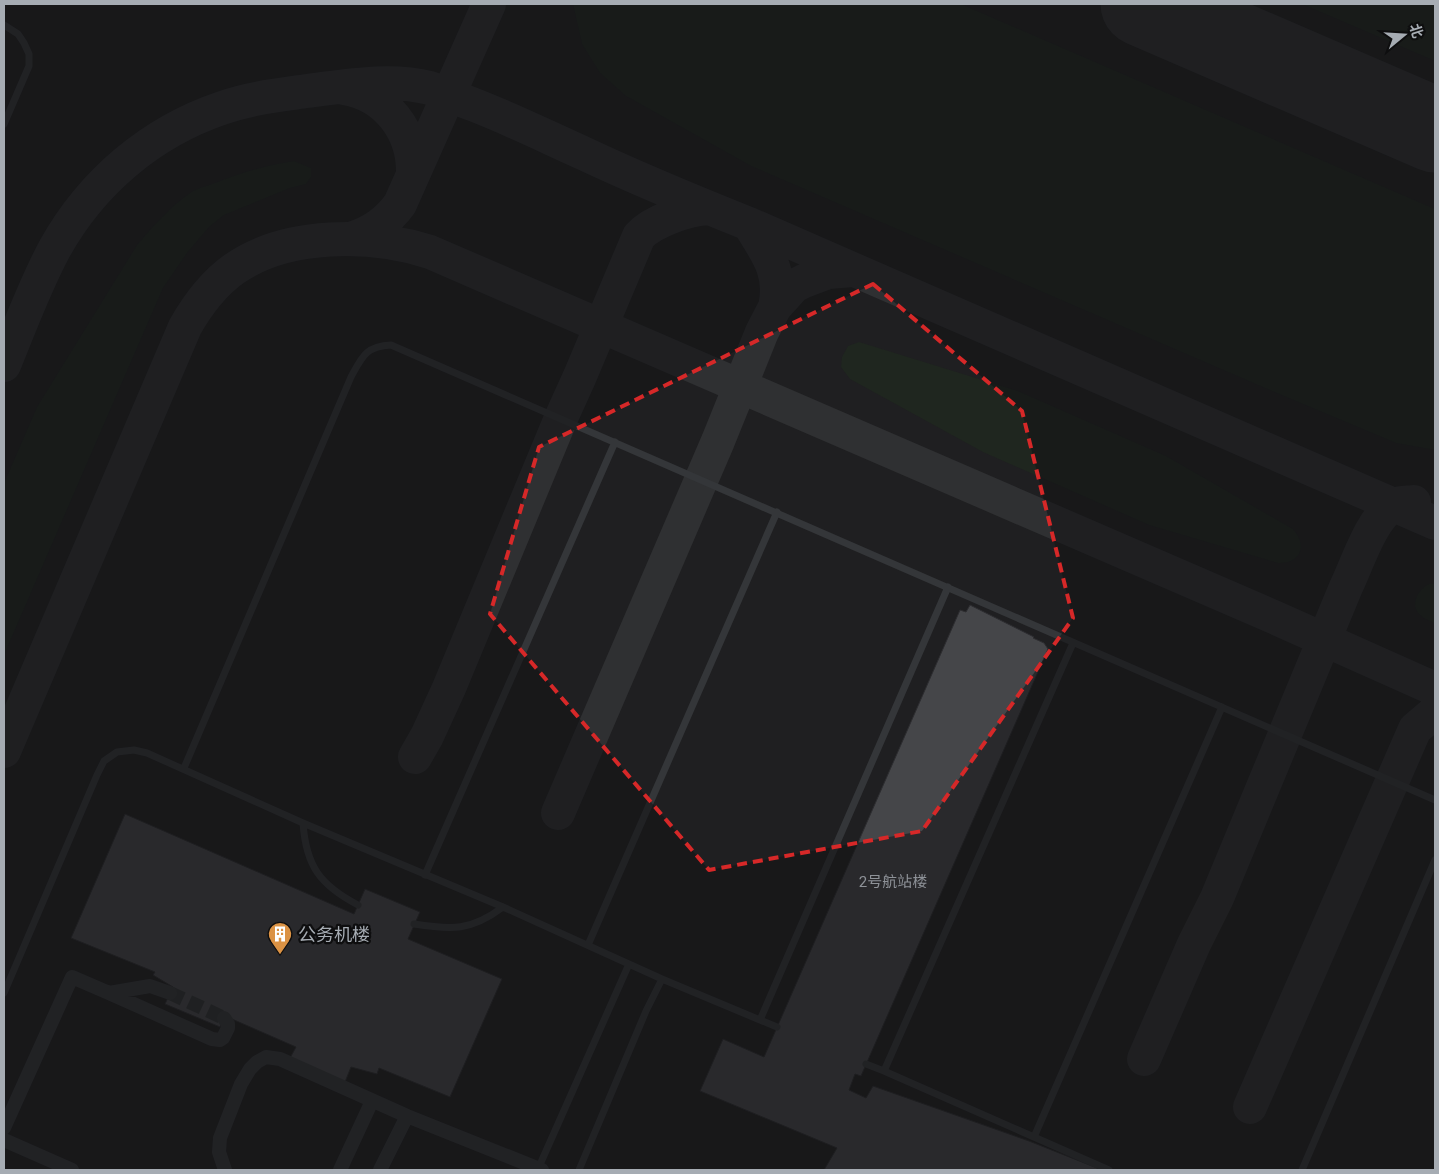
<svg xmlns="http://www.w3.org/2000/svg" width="1439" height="1174" font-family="Roboto,'Noto Sans SC',sans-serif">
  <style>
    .built { fill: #1f1f21 }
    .green { fill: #1f261f }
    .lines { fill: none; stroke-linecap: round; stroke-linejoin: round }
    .taxiway { stroke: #2f3032; stroke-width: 34 }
    .runway { stroke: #2f3032; stroke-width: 85 }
    .building { fill: #454649; stroke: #2d2d30 }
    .minor-tunnel { stroke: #303234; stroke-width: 14; stroke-dasharray: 14 7; stroke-linecap: butt }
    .service { stroke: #343639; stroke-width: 7 }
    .minor { stroke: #343639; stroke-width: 14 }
    .marked { fill: none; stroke: #d62828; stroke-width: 4; stroke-dasharray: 10 6; stroke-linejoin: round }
    .labels { text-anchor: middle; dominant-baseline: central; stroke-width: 4.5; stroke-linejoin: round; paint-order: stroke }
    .number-label { font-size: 15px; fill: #8e9298 }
    .poi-label { font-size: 18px; fill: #a6acb3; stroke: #0e0e0f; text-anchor: start }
  </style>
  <rect width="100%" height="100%" fill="#131314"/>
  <path class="built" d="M 4,4 L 1435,4 L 1435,1170 L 4,1170 Z"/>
  <path class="green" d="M 573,4 L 961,4 L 1435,209 L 1435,450 L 1396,443 L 1272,391 L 751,166 L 626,96 L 600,73 L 582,44 Z
    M 1302,4 L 1435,4 L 1435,61 Z
    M 294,161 L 311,168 L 311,177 L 306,184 L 290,188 L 224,215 L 209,227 L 187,253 L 163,288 L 4,655 L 4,483 L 37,407 L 137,245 C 153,226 170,207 190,193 C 197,188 207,186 215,183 C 241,173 266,165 294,161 Z
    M 859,342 L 1018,391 L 1166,456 L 1293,529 C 1308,546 1301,564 1278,563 L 1149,525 L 983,452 L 850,379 L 841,367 L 842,357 L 848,346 Z
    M 1429,584 L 1435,584 L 1435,623 C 1430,621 1424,619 1420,615 C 1409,605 1418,589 1429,584 Z"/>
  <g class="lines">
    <path class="taxiway" d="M 344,88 C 387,95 414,132 413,174
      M 749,224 C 766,252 783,272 775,307
      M 351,239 C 372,232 387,222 400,204 L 489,4
      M 4,365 C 20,326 35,285 55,248 C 92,182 151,132 222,108 C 250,98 279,95 307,91 C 347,86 390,78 430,88 C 444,92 458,99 472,104 C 511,119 547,137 585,154 C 638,179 694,202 749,224 L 1435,523
      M 4,751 L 185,327 C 198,304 213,284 234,269 C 287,232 371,233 430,252 L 1276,618 L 1435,689
      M 415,757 L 427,736 L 449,688 L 561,418 L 580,376 L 639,236 C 653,221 688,209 709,208
      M 558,813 L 718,441 L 762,332 L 775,307 L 794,286 L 804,281 L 828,272 L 853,270
      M 1144,1059 L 1194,944 L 1217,898 L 1346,587 C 1357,565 1372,515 1395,505 C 1401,502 1408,503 1414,502
      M 1250,1107 L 1415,729 L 1435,712"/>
    <path class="runway" d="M 1143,4 L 1435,130"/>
  </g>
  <path class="building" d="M 970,605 L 1034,637 L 1033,638 L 1044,643 L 1048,649 L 861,1076 L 855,1074 L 849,1090 L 866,1098 L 873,1086 L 1029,1141 L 1102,1170 L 824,1170 L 837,1148 L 700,1091 L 723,1039 L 764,1057 L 960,610 L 966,612 Z
    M 125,814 L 354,914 L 365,889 L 420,912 L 408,939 L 502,979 L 450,1097 L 379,1068 L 377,1074 L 351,1067 L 345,1082 L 290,1058 L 296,1047 L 225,1016 L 220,1027 L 165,1004 L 173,987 L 153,975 L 155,972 L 71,938 Z"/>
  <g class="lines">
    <path class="minor-tunnel" d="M 170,993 L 224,1018"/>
    <path class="service" d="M 4,25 L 18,34 L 24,43 L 29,54 L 29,66 L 4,124
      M 1073,643 L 884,1071 L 1109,1170
      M 184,768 L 351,377 C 362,357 366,346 391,345 L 1435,800
      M 303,823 C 306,866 320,885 358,905
      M 425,875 L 615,442
      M 414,924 C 452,930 471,931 503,907
      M 588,945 L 777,512
      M 4,993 L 97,775 L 104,761 L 117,752 L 134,750 L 147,753 L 303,823 L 503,907 L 662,979 L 760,1020 L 948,587
      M 760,1020 L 777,1027
      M 866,1064 L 884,1071
      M 1034,1137 L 1222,707
      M 538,1169 L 629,964
      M 579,1170 L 646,1011 L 662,979
      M 1302,1170 L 1435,860"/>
    <path class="minor" d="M 170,993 L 150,986 L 109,993 L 212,1039 L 220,1040 L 223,1038 L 228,1028 L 228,1024 L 224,1018
      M 4,1128 L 72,977 L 109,993
      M 4,1140 L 72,1170
      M 225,1170 L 219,1152 L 220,1138 L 241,1084 L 250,1069 L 257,1062 L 266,1057 L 280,1059 L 407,1116 L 542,1170
      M 340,1170 L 372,1101
      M 380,1170 L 407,1116"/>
  </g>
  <path d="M0 0H1439V1174H0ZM 873,284 L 1022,411 L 1073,618 L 922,831 L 709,870 L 490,614 L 539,447 Z" fill="#131314" fill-opacity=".55" fill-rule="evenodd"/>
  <path class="marked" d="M 873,284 L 1022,411 L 1073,618 L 922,831 L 709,870 L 490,614 L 539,447 Z"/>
  <defs>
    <g id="building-pin" transform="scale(1.25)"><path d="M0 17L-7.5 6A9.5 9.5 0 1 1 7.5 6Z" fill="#db9244" stroke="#0e0e0f"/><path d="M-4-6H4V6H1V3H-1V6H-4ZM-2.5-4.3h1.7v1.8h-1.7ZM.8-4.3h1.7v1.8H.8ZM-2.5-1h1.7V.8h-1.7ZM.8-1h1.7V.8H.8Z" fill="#fff"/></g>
  </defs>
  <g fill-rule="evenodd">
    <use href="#building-pin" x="280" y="934"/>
  </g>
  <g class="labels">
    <g class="number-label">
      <text x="893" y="882">2号航站楼</text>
    </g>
    <g class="poi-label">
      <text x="298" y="934">公务机楼</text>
    </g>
  </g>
  <rect width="1439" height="1174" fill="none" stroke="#a6acb3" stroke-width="10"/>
  <g transform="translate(1404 35) rotate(72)" stroke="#0e0e0f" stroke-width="4" paint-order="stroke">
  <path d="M0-4L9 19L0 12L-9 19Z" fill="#a6acb3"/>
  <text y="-8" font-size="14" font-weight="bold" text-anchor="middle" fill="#a6acb3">北</text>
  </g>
</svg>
